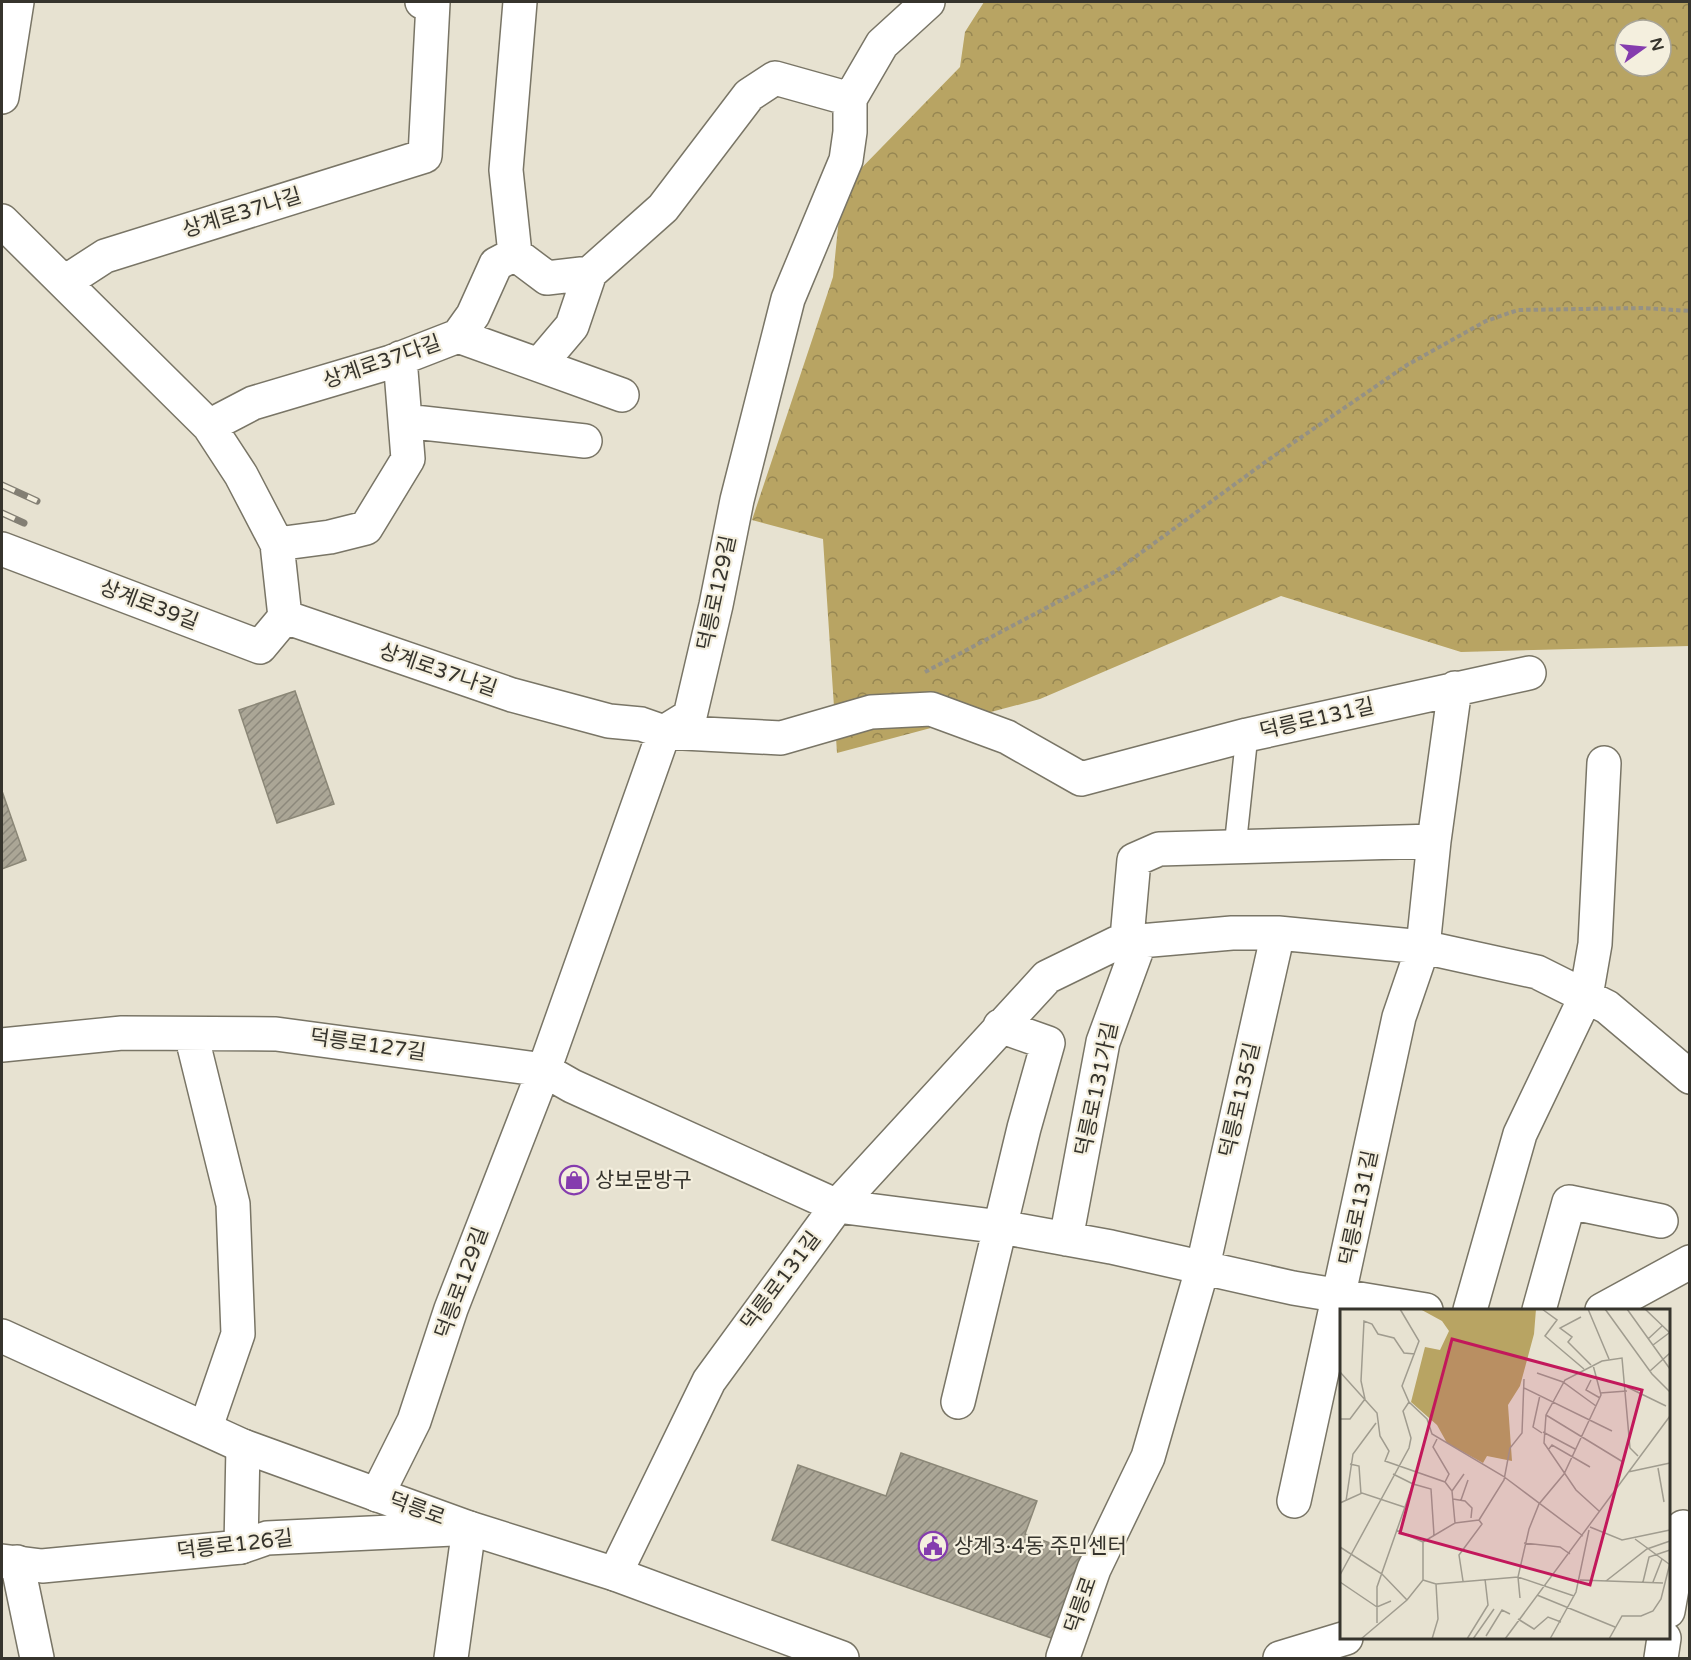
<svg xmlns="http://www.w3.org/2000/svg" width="1691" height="1660" font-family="'Varela Round','Noto Sans KR',sans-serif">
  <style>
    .forest { fill: url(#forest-crowns); fill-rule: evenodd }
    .building { fill: url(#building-hatch); stroke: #8b8777; stroke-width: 1.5 }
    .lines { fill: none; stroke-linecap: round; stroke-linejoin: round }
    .lane-casing { stroke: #797566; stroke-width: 24 }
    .street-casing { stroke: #797566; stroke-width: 36 }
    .secondary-casing { stroke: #797566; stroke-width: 36 }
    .path { stroke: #959185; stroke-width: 4; stroke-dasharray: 4.5 3; stroke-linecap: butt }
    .lane { stroke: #fff; stroke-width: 21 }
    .street { stroke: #fff; stroke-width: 33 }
    .secondary { stroke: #fff; stroke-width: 33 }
    .rail-casing { stroke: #837f74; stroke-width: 7 }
    .rail { stroke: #f4efde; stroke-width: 4.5; stroke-dasharray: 14; stroke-linecap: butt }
    .labels { text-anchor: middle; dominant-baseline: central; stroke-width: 4.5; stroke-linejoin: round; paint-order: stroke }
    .street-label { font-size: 21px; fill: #36342d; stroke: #f4efde }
    .poi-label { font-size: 21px; fill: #36342d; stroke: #f4efde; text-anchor: start }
    .inset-road { fill: none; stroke: #a09c8f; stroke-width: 1.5 }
    .view { fill: #c2185b; fill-opacity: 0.15; stroke: #c2185b; stroke-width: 3 }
    .inset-edge { fill: none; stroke: #36342d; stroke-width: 3 }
  </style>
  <defs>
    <pattern id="forest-crowns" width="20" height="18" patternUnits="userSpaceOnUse" patternTransform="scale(1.5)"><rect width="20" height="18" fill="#b8a463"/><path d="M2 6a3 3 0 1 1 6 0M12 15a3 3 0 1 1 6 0" fill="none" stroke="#968652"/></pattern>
    <pattern id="building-hatch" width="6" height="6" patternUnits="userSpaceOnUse" patternTransform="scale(1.5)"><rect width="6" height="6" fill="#aba696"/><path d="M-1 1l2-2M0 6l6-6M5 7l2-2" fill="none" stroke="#8c887b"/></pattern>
  </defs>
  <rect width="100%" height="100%" fill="#e7e2d1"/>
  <path class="forest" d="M 984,2 L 1689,2 L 1689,646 L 1461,652 L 1281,596 L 1040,699 L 837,753 L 823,539 L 752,520 L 833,277 L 842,188 L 960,67 L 965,32 ZM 1625,30 L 1661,30 L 1661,66 L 1625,66 Z"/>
  <path class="building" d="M 295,691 L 334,804 L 277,823 L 239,710 Z
    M 2,791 L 26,860 L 2,869 Z
    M 901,1453 L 1037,1501 L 1025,1534 L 1086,1556 L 1057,1640 L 772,1540 L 798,1465 L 886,1496 Z"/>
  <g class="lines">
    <g class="lane-casing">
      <path id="lane" d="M 1229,847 L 1236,838 L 1247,735"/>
    </g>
    <g class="street-casing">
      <path id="street" d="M 2,97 L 17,2
        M 2,221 L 209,426 L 241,475 L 277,544 L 285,617
        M 515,254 L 547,278 L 590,273 L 663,208 L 749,95 L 775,78 L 850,99
        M 65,282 L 105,256 L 425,156 L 433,3 L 422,2
        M 458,336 L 622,395
        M 539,365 L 572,326 L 590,273
        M 405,421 L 585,441
        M 209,426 L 253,403 L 391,362 L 458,336 L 473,315 L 496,264 L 515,254 L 506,170 L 520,2
        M 277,544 L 330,537 L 366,528 L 408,459 L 400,358
        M 2,549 L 260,647 L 285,617
        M 285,617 L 512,695 L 609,721 L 641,724 L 664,732 L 781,738 L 871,712 L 931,709 L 1007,737 L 1081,779 L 1247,735 L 1529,673
        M 1127,938 L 1134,860 L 1159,849 L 1434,841
        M 191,1034 L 233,1204 L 238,1334 L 206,1427
        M 2,1045 L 122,1033 L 276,1034 L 544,1070 L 572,1086 L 837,1206 L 1001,1227 L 1111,1247 L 1293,1288 L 1426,1310
        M 1066,1239 L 1103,1042 L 1140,941
        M 1470,1310 L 1520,1134 L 1586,996 L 1595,944 L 1604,763
        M 1539,1310 L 1569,1202 L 1661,1221
        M 1602,1310 L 1690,1262
        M 958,1402 L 1024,1128 L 1048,1043 L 1000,1026
        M 377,1495 L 414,1421 L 451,1309 L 544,1070 L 664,732 L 690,716 L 716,605 L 737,500 L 788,299 L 846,160 L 850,132 L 850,99 L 882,44 L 928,2
        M 1294,1501 L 1399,1017 L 1423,947 L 1434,841 L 1455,688
        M 241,1547 L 243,1446
        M 17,1562 L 37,1658
        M 615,1574 L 709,1381 L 837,1206 L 1047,977 L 1127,938 L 1140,941 L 1232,933 L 1278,933 L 1423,947 L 1537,972 L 1607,1007 L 1690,1077
        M 1668,1611 L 1683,1527
        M 1063,1657 L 1094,1569 L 1148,1457 L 1203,1266 L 1278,933
        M 451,1658 L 469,1528
        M 1280,1658 L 1346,1638
        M 1661,1658 L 1664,1638"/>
    </g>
    <g class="secondary-casing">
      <path id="secondary" d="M 2,1336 L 243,1446 L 469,1528 L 615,1574 L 842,1658
        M 2,1561 L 42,1566 L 241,1547 L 267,1538 L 453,1529"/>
    </g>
    <path class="path" d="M 925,672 L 1116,571 L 1268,460 L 1407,365 L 1486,321 L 1518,310 L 1644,308 L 1690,311"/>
    <use href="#lane" class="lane"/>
    <use href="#street" class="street"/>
    <use href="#secondary" class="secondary"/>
    <g class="rail-casing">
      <path id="rail" d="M 2,485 L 37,501
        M 2,513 L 24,523"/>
    </g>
    <use href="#rail" class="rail"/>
  </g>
  <defs>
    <g id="shop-ring" transform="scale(1.5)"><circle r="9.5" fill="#f4efde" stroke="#853cae" stroke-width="1.5"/><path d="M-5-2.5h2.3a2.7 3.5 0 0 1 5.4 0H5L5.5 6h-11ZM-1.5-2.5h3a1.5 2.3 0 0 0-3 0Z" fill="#853cae"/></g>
    <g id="civic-ring" transform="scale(1.5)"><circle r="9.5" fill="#f4efde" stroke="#853cae" stroke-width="1.5"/><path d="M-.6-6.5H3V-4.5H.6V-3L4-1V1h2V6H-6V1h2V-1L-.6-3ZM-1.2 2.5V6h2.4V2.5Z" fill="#853cae"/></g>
  </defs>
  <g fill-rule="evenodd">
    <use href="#shop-ring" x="574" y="1180"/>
    <use href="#civic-ring" x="933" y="1546"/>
  </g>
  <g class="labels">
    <g class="street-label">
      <text transform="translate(242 213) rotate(-17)">상계로37나길</text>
      <text transform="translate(382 362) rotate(-19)">상계로37다길</text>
      <text transform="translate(717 593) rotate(-78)">덕릉로129길</text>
      <text transform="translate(149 605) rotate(21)">상계로39길</text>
      <text transform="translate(438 670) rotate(19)">상계로37나길</text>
      <text transform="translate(1317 719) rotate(-13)">덕릉로131길</text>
      <text transform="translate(368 1045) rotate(8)">덕릉로127길</text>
      <text transform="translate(1097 1089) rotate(-78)">덕릉로131가길</text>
      <text transform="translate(1240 1100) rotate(-77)">덕릉로135길</text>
      <text transform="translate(1359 1208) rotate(-78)">덕릉로131길</text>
      <text transform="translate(781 1281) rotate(-53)">덕릉로131길</text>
      <text transform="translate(462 1283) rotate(-70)">덕릉로129길</text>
      <text transform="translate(417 1509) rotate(20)">덕릉로</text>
      <text transform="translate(235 1545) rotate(-7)">덕릉로126길</text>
      <text transform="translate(1081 1605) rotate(-71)">덕릉로</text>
    </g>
    <g class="poi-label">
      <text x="595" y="1180">상보문방구</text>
      <text x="954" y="1546">상계3·4동 주민센터</text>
    </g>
  </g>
  <g transform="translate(1340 1309)">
    <rect width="330" height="330" fill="#e7e2d1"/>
    <path d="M 80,0 L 196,0 L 194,25 L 180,77 L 168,96 L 172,152 L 147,147 L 143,154 L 107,134 L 97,116 L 71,93 L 85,38 L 100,41 L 109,22 L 102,12 Z" fill="#b8a463"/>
    <path class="inset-road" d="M 60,0 L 79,32 L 62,77 L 69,93 L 87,110 L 92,125 L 163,167 L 243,227M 202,0 L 217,11 L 205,27 L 244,60M 248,0 L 269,50M 265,0 L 312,65 L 330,83M 287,0 L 330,60M 305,0 L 330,24M 241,8 L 220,19 L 232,28 L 228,33 L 251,56M 308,30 L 322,17M 313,36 L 329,24M 310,62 L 330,44M 0,63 L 37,104 L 40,127 L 49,142 L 45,152 L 105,173 L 112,182 L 115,214M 197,64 L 223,73 L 256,97M 251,71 L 246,81 L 260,89M 287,78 L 326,97M 184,79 L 272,122M 260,84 L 287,82M 200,86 L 193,118 L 202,124M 206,106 L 283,153M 0,110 L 10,110 L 25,90 L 21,72 L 24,12 L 32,15 L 38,25 L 54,29 L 64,44 L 75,45M 203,123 L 235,140M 97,130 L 93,138 L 109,165 L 105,173M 208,141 L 212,136 L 250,158M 10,155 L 19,157 L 21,185M 318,159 L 324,193M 288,163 L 330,154M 53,165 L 73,175M 112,182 L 124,165M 113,190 L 125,192 L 132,199 L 131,209M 121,191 L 128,171M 6,192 L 13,145 L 36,114M 0,194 L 22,184 L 64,198M 259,202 L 236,181 L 204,134 L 206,106 L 225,71 L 262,52 L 282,49 L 290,139 L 298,147M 139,211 L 164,171 L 170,139 L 182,124 L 184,70M 250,218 L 282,231 L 330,221M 295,230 L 329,255M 83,233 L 115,214 L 139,211M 184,234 L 220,238 L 230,245M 0,238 L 42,265 L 67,291M 0,266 L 69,139 L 71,129 L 63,102 L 69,93M 83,271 L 96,275 L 178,268 L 234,287M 240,271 L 323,274M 123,272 L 119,246 L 142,215 L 139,211M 266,272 L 307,240 L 330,232M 0,273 L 37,298 L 51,292M 303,273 L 309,248 L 330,241M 313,273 L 322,250M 197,286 L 275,318M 180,289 L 178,268 L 189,220 L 199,195 L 224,165 L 261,86 L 253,56M 178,310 L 194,320 L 208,308 L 221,313M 37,314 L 37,278 L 73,175 L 91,180 L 94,226M 146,327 L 162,301 L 170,305M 21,330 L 67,291 L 83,271 L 83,233 L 56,221M 92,330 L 98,310 L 96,275M 127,330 L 148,296 L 145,270M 133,330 L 154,300M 165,330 L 330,107M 210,330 L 236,283 L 249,221M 269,330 L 282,307 L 301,307 L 313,302 L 321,290 L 330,254"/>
    <path class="view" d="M 112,30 L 302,81 L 250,276 L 60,224 Z"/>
    <rect width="330" height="330" class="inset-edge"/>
  </g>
  <rect width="1691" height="1660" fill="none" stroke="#36342d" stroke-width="6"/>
  <g transform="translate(1643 48) rotate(75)"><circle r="28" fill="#f4efde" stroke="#a8a497" stroke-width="1.5"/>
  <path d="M0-4.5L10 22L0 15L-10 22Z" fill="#853cae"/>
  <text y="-9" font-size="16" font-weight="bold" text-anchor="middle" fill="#36342d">N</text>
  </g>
</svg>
